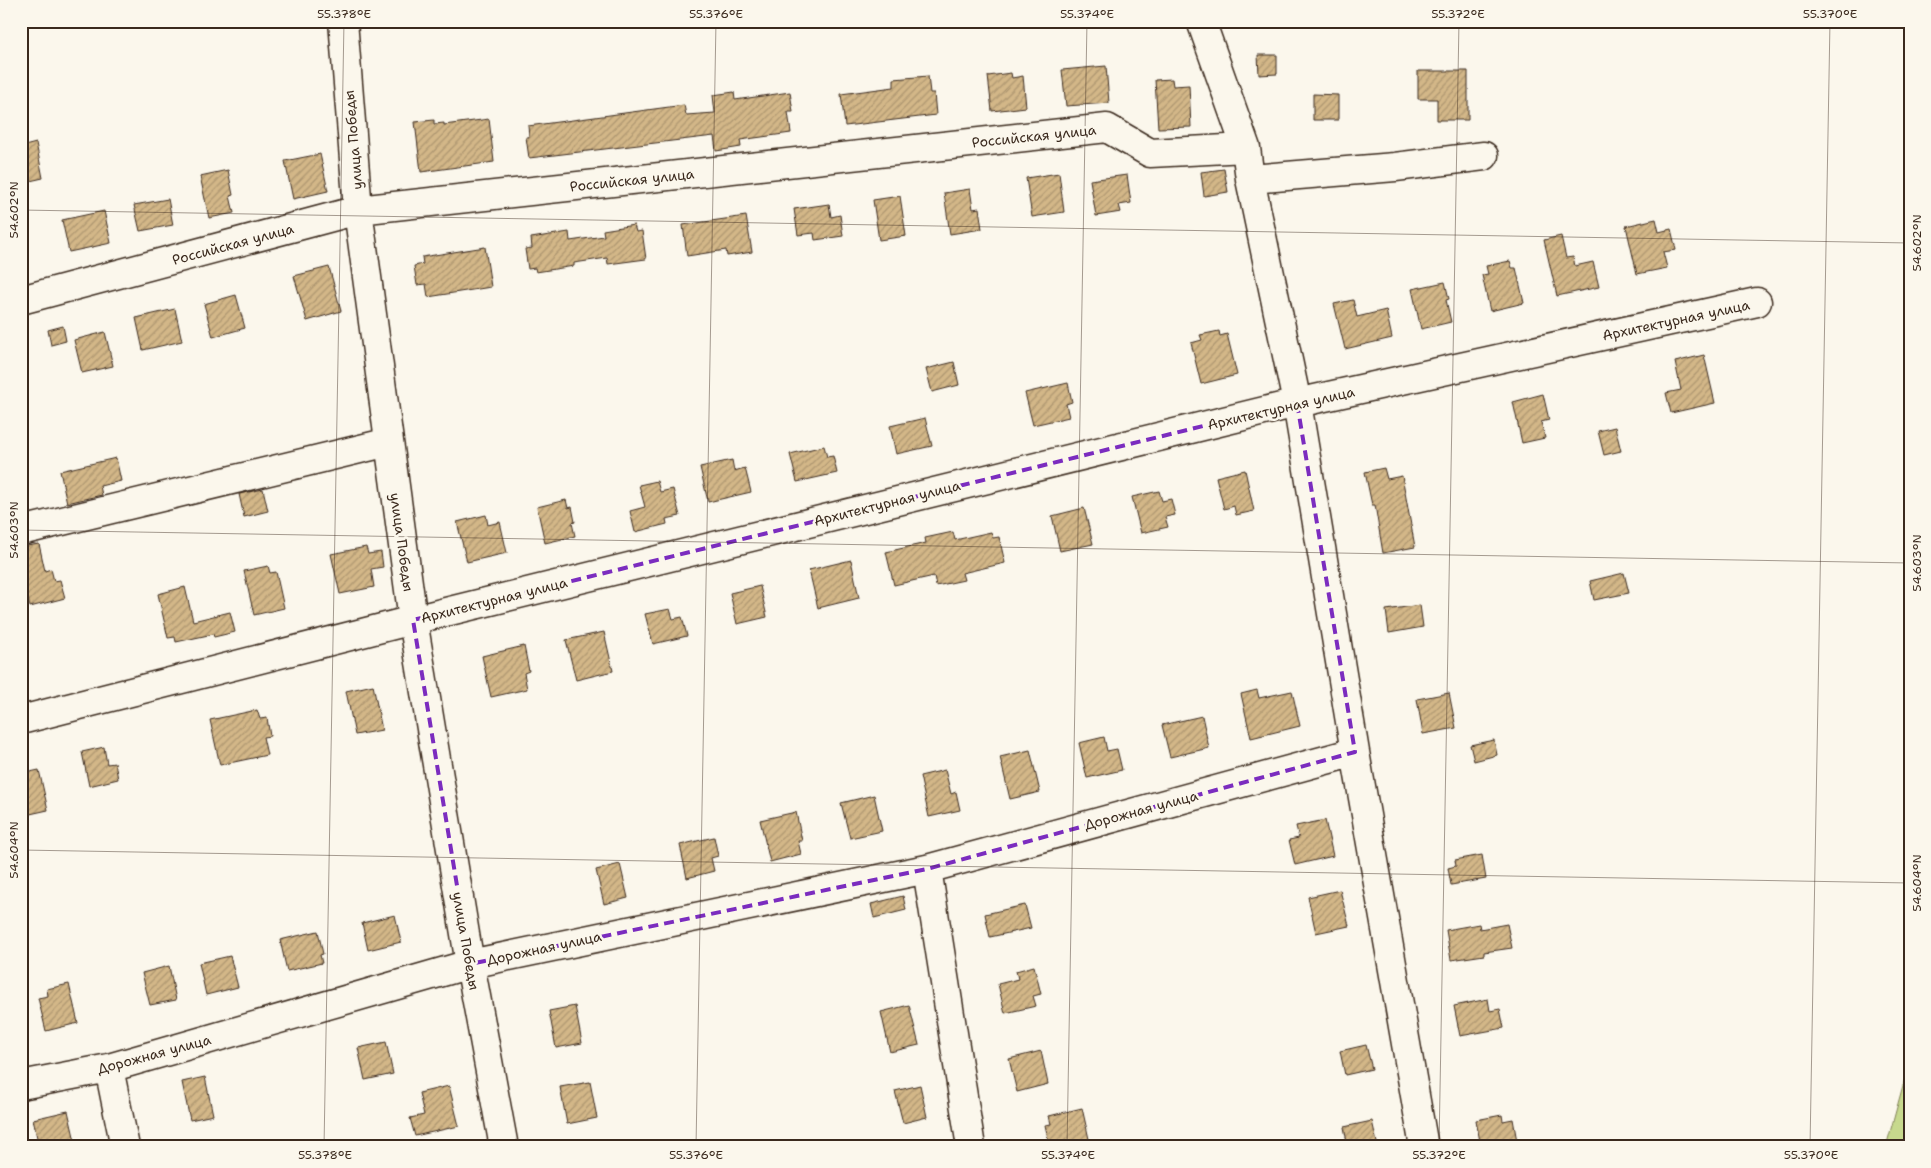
<svg xmlns="http://www.w3.org/2000/svg" width="1931" height="1168" font-family="'Shantell Sans',sans-serif">
  <style>
    .grass { fill: #c7d98d; stroke: #818256 }
    .building { fill: url(#building-hatch); stroke: #3b2a1e }
    .lines { fill: none; stroke-linecap: round; stroke-linejoin: round }
    .minor-casing { stroke: #3b2a1e; stroke-width: 31 }
    .minor { stroke: #fbf7ec; stroke-width: 28 }
    .marked { fill: none; stroke: #7b2cbf; stroke-width: 4; stroke-dasharray: 10 6; stroke-linejoin: round }
    .ticks { fill: none; stroke: #3b2a1e; stroke-width: 1; stroke-opacity: 0.45 }
    .labels { text-anchor: middle; dominant-baseline: central; stroke-width: 5; stroke-linejoin: round; paint-order: stroke }
    .street-label { font-size: 14px; fill: #3b2a1e; stroke: #fbf7ec }
    .neatline { fill: none; stroke: #3b2a1e; stroke-width: 2 }
    .ticks-label { font-size: 12px; text-anchor: middle; fill: #3b2a1e }
  </style>
  <defs>
    <pattern id="building-hatch" width="6" height="6" patternUnits="userSpaceOnUse" patternTransform="scale(1.25)"><rect width="6" height="6" fill="#d3b788"/><path d="M-1 1l2-2M0 6l6-6M5 7l2-2" fill="none" stroke="#ac956f"/></pattern>
  </defs>
  <rect width="100%" height="100%" fill="#fbf7ec"/>
  <filter id="ink" filterUnits="userSpaceOnUse"><feTurbulence type="fractalNoise" baseFrequency=".02" numOctaves="2"/><feDisplacementMap in="SourceGraphic" scale="10" xChannelSelector="R" yChannelSelector="G"/><feConvolveMatrix kernelMatrix="1 2 1 2 8 2 1 2 1" color-interpolation-filters="sRGB"/></filter>
  <g filter="url(#ink)">
    <path class="grass" d="M 1910,1060 L 1910,1147 L 1886,1147 Z"/>
    <path class="building" d="M 1258,55 L 1277,55 L 1277,74 L 1259,75 Z
      M 1106,66 L 1109,103 L 1066,106 L 1062,70 Z
      M 1418,71 L 1468,71 L 1468,120 L 1437,120 L 1437,99 L 1418,99 Z
      M 1011,73 L 1012,78 L 1023,76 L 1026,107 L 992,111 L 988,76 Z
      M 928,76 L 930,93 L 934,93 L 936,115 L 845,126 L 841,94 L 894,87 L 894,79 Z
      M 1172,79 L 1173,86 L 1189,85 L 1191,127 L 1158,128 L 1155,80 Z
      M 734,92 L 735,100 L 790,92 L 793,112 L 788,112 L 791,133 L 740,140 L 741,147 L 716,151 L 714,136 L 529,158 L 526,137 L 529,137 L 528,126 L 684,105 L 686,115 L 715,113 L 713,95 Z
      M 1313,94 L 1338,95 L 1338,120 L 1313,120 Z
      M 489,119 L 494,162 L 421,172 L 415,122 L 434,120 L 434,124 L 444,123 L 444,125 Z
      M 36,143 L 43,178 L 21,183 L 21,147 Z
      M 320,154 L 328,191 L 293,199 L 285,161 Z
      M 1224,169 L 1228,192 L 1204,196 L 1201,172 Z
      M 228,170 L 233,195 L 230,196 L 234,213 L 209,218 L 200,176 Z
      M 1059,173 L 1064,212 L 1032,217 L 1026,178 Z
      M 1127,175 L 1131,203 L 1119,205 L 1121,212 L 1096,216 L 1090,180 Z
      M 970,189 L 973,209 L 979,208 L 982,229 L 950,234 L 944,193 Z
      M 900,196 L 906,236 L 879,240 L 873,200 Z
      M 168,199 L 173,225 L 140,231 L 134,205 Z
      M 829,204 L 831,217 L 840,215 L 843,236 L 815,240 L 814,233 L 798,235 L 794,209 Z
      M 104,211 L 111,243 L 69,252 L 62,220 Z
      M 746,216 L 752,252 L 727,256 L 726,250 L 687,256 L 683,225 Z
      M 1656,219 L 1659,232 L 1671,229 L 1676,250 L 1663,252 L 1667,268 L 1637,274 L 1626,226 Z
      M 634,225 L 636,232 L 642,231 L 646,259 L 608,264 L 607,258 L 574,263 L 574,266 L 536,272 L 535,268 L 528,269 L 525,249 L 532,248 L 531,238 L 569,232 L 570,241 L 604,236 L 603,230 Z
      M 1561,236 L 1566,258 L 1573,257 L 1575,266 L 1593,262 L 1599,287 L 1557,296 L 1544,240 Z
      M 485,247 L 491,287 L 428,297 L 426,284 L 417,285 L 414,266 L 423,264 L 422,257 Z
      M 1510,261 L 1512,268 L 1516,268 L 1524,303 L 1490,311 L 1482,275 L 1488,274 L 1486,266 Z
      M 329,267 L 341,311 L 307,321 L 294,276 Z
      M 1445,282 L 1449,299 L 1446,300 L 1451,322 L 1421,329 L 1412,289 Z
      M 236,295 L 245,328 L 213,337 L 204,304 Z
      M 1353,300 L 1357,317 L 1386,310 L 1392,338 L 1345,349 L 1334,304 Z
      M 175,309 L 182,341 L 143,350 L 136,318 Z
      M 63,326 L 66,341 L 51,345 L 48,330 Z
      M 1219,331 L 1220,336 L 1227,334 L 1237,375 L 1201,384 L 1191,343 L 1202,340 L 1200,335 Z
      M 105,332 L 113,366 L 82,373 L 74,340 Z
      M 1704,355 L 1715,403 L 1671,413 L 1666,393 L 1681,390 L 1675,362 Z
      M 954,362 L 959,385 L 932,392 L 926,369 Z
      M 1068,383 L 1072,402 L 1066,404 L 1069,417 L 1033,425 L 1025,393 Z
      M 1543,394 L 1549,420 L 1541,422 L 1545,438 L 1522,443 L 1513,402 Z
      M 925,418 L 932,446 L 896,454 L 890,426 Z
      M 1615,427 L 1621,451 L 1604,455 L 1598,431 Z
      M 824,446 L 827,457 L 833,456 L 837,473 L 797,482 L 790,454 Z
      M 116,458 L 121,481 L 100,486 L 102,495 L 67,503 L 60,471 Z
      M 732,460 L 734,471 L 745,468 L 751,492 L 708,502 L 700,467 Z
      M 1384,468 L 1387,479 L 1402,476 L 1415,547 L 1383,553 L 1375,505 L 1372,505 L 1365,472 Z
      M 1245,470 L 1254,511 L 1236,515 L 1234,506 L 1224,509 L 1216,477 Z
      M 657,481 L 660,492 L 673,489 L 680,516 L 666,519 L 667,524 L 635,532 L 630,511 L 645,507 L 639,485 Z
      M 263,489 L 268,511 L 244,517 L 239,494 Z
      M 1159,491 L 1162,501 L 1171,499 L 1175,515 L 1165,517 L 1168,527 L 1141,533 L 1132,497 Z
      M 566,500 L 568,508 L 572,507 L 575,522 L 572,523 L 575,536 L 545,543 L 537,507 Z
      M 1084,508 L 1093,544 L 1060,551 L 1052,516 Z
      M 486,515 L 488,525 L 500,522 L 507,553 L 467,562 L 457,522 Z
      M 953,532 L 955,540 L 991,532 L 993,538 L 999,537 L 1005,563 L 962,573 L 964,580 L 936,586 L 934,576 L 894,585 L 886,552 L 926,543 L 925,538 Z
      M 39,544 L 45,571 L 51,569 L 54,581 L 60,580 L 65,598 L 30,607 L 21,570 L 21,547 Z
      M 366,547 L 368,554 L 381,552 L 383,567 L 371,569 L 374,587 L 340,594 L 331,554 Z
      M 851,560 L 859,598 L 818,608 L 809,570 Z
      M 268,566 L 270,573 L 276,572 L 284,608 L 254,615 L 244,571 Z
      M 1624,573 L 1629,593 L 1594,600 L 1590,581 Z
      M 760,586 L 767,617 L 737,624 L 730,593 Z
      M 185,587 L 193,621 L 230,612 L 235,632 L 214,637 L 213,634 L 176,642 L 175,637 L 168,638 L 158,594 Z
      M 1420,605 L 1423,627 L 1389,633 L 1386,610 Z
      M 670,609 L 673,619 L 682,617 L 687,636 L 653,644 L 645,614 Z
      M 604,632 L 613,671 L 576,680 L 566,640 Z
      M 524,646 L 529,671 L 524,673 L 527,689 L 491,697 L 482,656 Z
      M 373,685 L 382,730 L 355,735 L 346,691 Z
      M 1257,690 L 1259,698 L 1292,691 L 1300,726 L 1251,738 L 1241,694 Z
      M 1449,693 L 1456,728 L 1423,734 L 1417,699 Z
      M 257,710 L 260,719 L 267,718 L 270,736 L 263,737 L 267,755 L 220,765 L 210,720 Z
      M 1202,716 L 1209,748 L 1170,757 L 1162,725 Z
      M 1104,737 L 1107,751 L 1117,749 L 1122,770 L 1087,778 L 1079,743 Z
      M 1494,740 L 1497,755 L 1474,761 L 1470,745 Z
      M 104,747 L 107,764 L 115,763 L 118,779 L 89,786 L 82,752 Z
      M 1030,750 L 1040,792 L 1010,799 L 1000,757 Z
      M 39,770 L 48,810 L 21,816 L 21,774 Z
      M 945,770 L 951,794 L 956,792 L 960,810 L 929,817 L 920,776 Z
      M 874,795 L 882,831 L 850,838 L 841,803 Z
      M 796,812 L 802,841 L 798,841 L 801,854 L 770,862 L 760,820 Z
      M 1325,820 L 1333,856 L 1295,865 L 1289,840 L 1299,838 L 1296,826 Z
      M 714,837 L 718,856 L 711,858 L 714,871 L 687,878 L 680,845 Z
      M 1482,855 L 1486,879 L 1451,885 L 1448,868 L 1456,866 L 1455,860 Z
      M 620,864 L 628,898 L 604,904 L 596,870 Z
      M 1340,890 L 1349,926 L 1316,933 L 1308,897 Z
      M 903,896 L 906,910 L 874,918 L 871,904 Z
      M 1025,905 L 1031,928 L 990,937 L 985,914 Z
      M 395,915 L 401,942 L 368,950 L 362,923 Z
      M 1479,924 L 1480,929 L 1507,924 L 1512,948 L 1484,952 L 1484,955 L 1451,960 L 1446,930 Z
      M 318,931 L 323,954 L 320,955 L 322,963 L 287,971 L 280,940 Z
      M 230,956 L 238,987 L 206,995 L 199,963 Z
      M 169,966 L 176,1000 L 150,1005 L 142,973 Z
      M 1034,966 L 1041,994 L 1033,996 L 1036,1006 L 1005,1013 L 998,984 L 1018,979 L 1016,971 Z
      M 69,984 L 78,1023 L 46,1031 L 38,998 L 48,996 L 47,989 Z
      M 1488,999 L 1490,1011 L 1500,1009 L 1504,1028 L 1460,1036 L 1454,1006 Z
      M 909,1005 L 919,1045 L 890,1052 L 881,1012 Z
      M 575,1006 L 582,1043 L 556,1048 L 549,1011 Z
      M 386,1042 L 393,1074 L 365,1080 L 358,1048 Z
      M 1366,1045 L 1372,1069 L 1345,1075 L 1340,1051 Z
      M 1041,1051 L 1048,1084 L 1017,1092 L 1009,1059 Z
      M 205,1077 L 213,1115 L 190,1120 L 182,1082 Z
      M 590,1082 L 597,1118 L 567,1124 L 560,1087 Z
      M 920,1085 L 927,1117 L 903,1123 L 895,1091 Z
      M 449,1086 L 459,1126 L 415,1136 L 410,1118 L 424,1115 L 419,1093 Z
      M 1082,1108 L 1089,1139 L 1082,1141 L 1084,1147 L 1050,1147 L 1045,1125 L 1051,1124 L 1049,1116 Z
      M 68,1111 L 75,1141 L 49,1147 L 39,1147 L 33,1119 Z
      M 1502,1115 L 1503,1121 L 1513,1119 L 1518,1147 L 1481,1147 L 1476,1120 Z
      M 1372,1121 L 1378,1147 L 1348,1147 L 1344,1127 Z"/>
    <g class="lines">
      <g class="minor-casing">
        <path id="minor" d="M 343,21 L 358,210 L 413,620 L 470,964 L 504,1147
          M 1201,21 L 1246,148 L 1250,179 L 1297,403 L 1355,752 L 1424,1147
          M 1250,179 L 1395,167 L 1484,156
          M 21,300 L 358,210 L 1107,128 L 1150,153 L 1246,148
          M 21,531 L 389,442
          M 21,720 L 413,620 L 1297,403 L 1757,302
          M 927,869 L 971,1147
          M 109,1068 L 125,1147
          M 21,1085 L 109,1068 L 470,964 L 927,869 L 1355,752"/>
      </g>
      <use href="#minor" class="minor"/>
    </g>
  </g>
  <path class="marked" d="M 1297,403 L 1355,752 L 927,869 L 470,964 L 413,620 Z"/>
  <path class="ticks" d="M 21,210 L 1910,243M 21,530 L 1910,563M 21,850 L 1910,883M 324,1147 L 344,21M 696,1147 L 716,21M 1067,1147 L 1087,21M 1439,1147 L 1459,21M 1810,1147 L 1830,21"/>
  <g class="labels">
    <g class="street-label">
      <text transform="translate(1034 136) rotate(-6)">Российская улица</text>
      <text transform="translate(353 140) rotate(-95)">улица Победы</text>
      <text transform="translate(632 180) rotate(-6)">Российская улица</text>
      <text transform="translate(233 244) rotate(-15)">Российская улица</text>
      <text transform="translate(1676 320) rotate(-12)">Архитектурная улица</text>
      <text transform="translate(1281 408) rotate(-13)">Архитектурная улица</text>
      <text transform="translate(887 503) rotate(-14)">Архитектурная улица</text>
      <text transform="translate(402 542) rotate(82)">улица Победы</text>
      <text transform="translate(494 600) rotate(-14)">Архитектурная улица</text>
      <text transform="translate(1141 810) rotate(-15)">Дорожная улица</text>
      <text transform="translate(466 941) rotate(80)">улица Победы</text>
      <text transform="translate(544 948) rotate(-12)">Дорожная улица</text>
      <text transform="translate(154 1054) rotate(-15)">Дорожная улица</text>
    </g>
  </g>
  <rect width="1931" height="1168" fill="none" stroke="#fbf7ec" stroke-width="55"/>
  <rect x="28" y="28" width="1876" height="1112" class="neatline"/>
  <g class="ticks-label">
    <text x="344" y="18">55.378°E</text>
    <text x="716" y="18">55.376°E</text>
    <text x="1087" y="18">55.374°E</text>
    <text x="1458" y="18">55.372°E</text>
    <text x="1830" y="18">55.370°E</text>
    <text transform="translate(14 210) rotate(-90)" y="4">54.602°N</text>
    <text transform="translate(1917 243) rotate(-90)" y="4">54.602°N</text>
    <text transform="translate(14 530) rotate(-90)" y="4">54.603°N</text>
    <text transform="translate(1917 563) rotate(-90)" y="4">54.603°N</text>
    <text transform="translate(14 850) rotate(-90)" y="4">54.604°N</text>
    <text transform="translate(1917 883) rotate(-90)" y="4">54.604°N</text>
    <text x="325" y="1159">55.378°E</text>
    <text x="696" y="1159">55.376°E</text>
    <text x="1068" y="1159">55.374°E</text>
    <text x="1439" y="1159">55.372°E</text>
    <text x="1811" y="1159">55.370°E</text>
  </g>
</svg>
